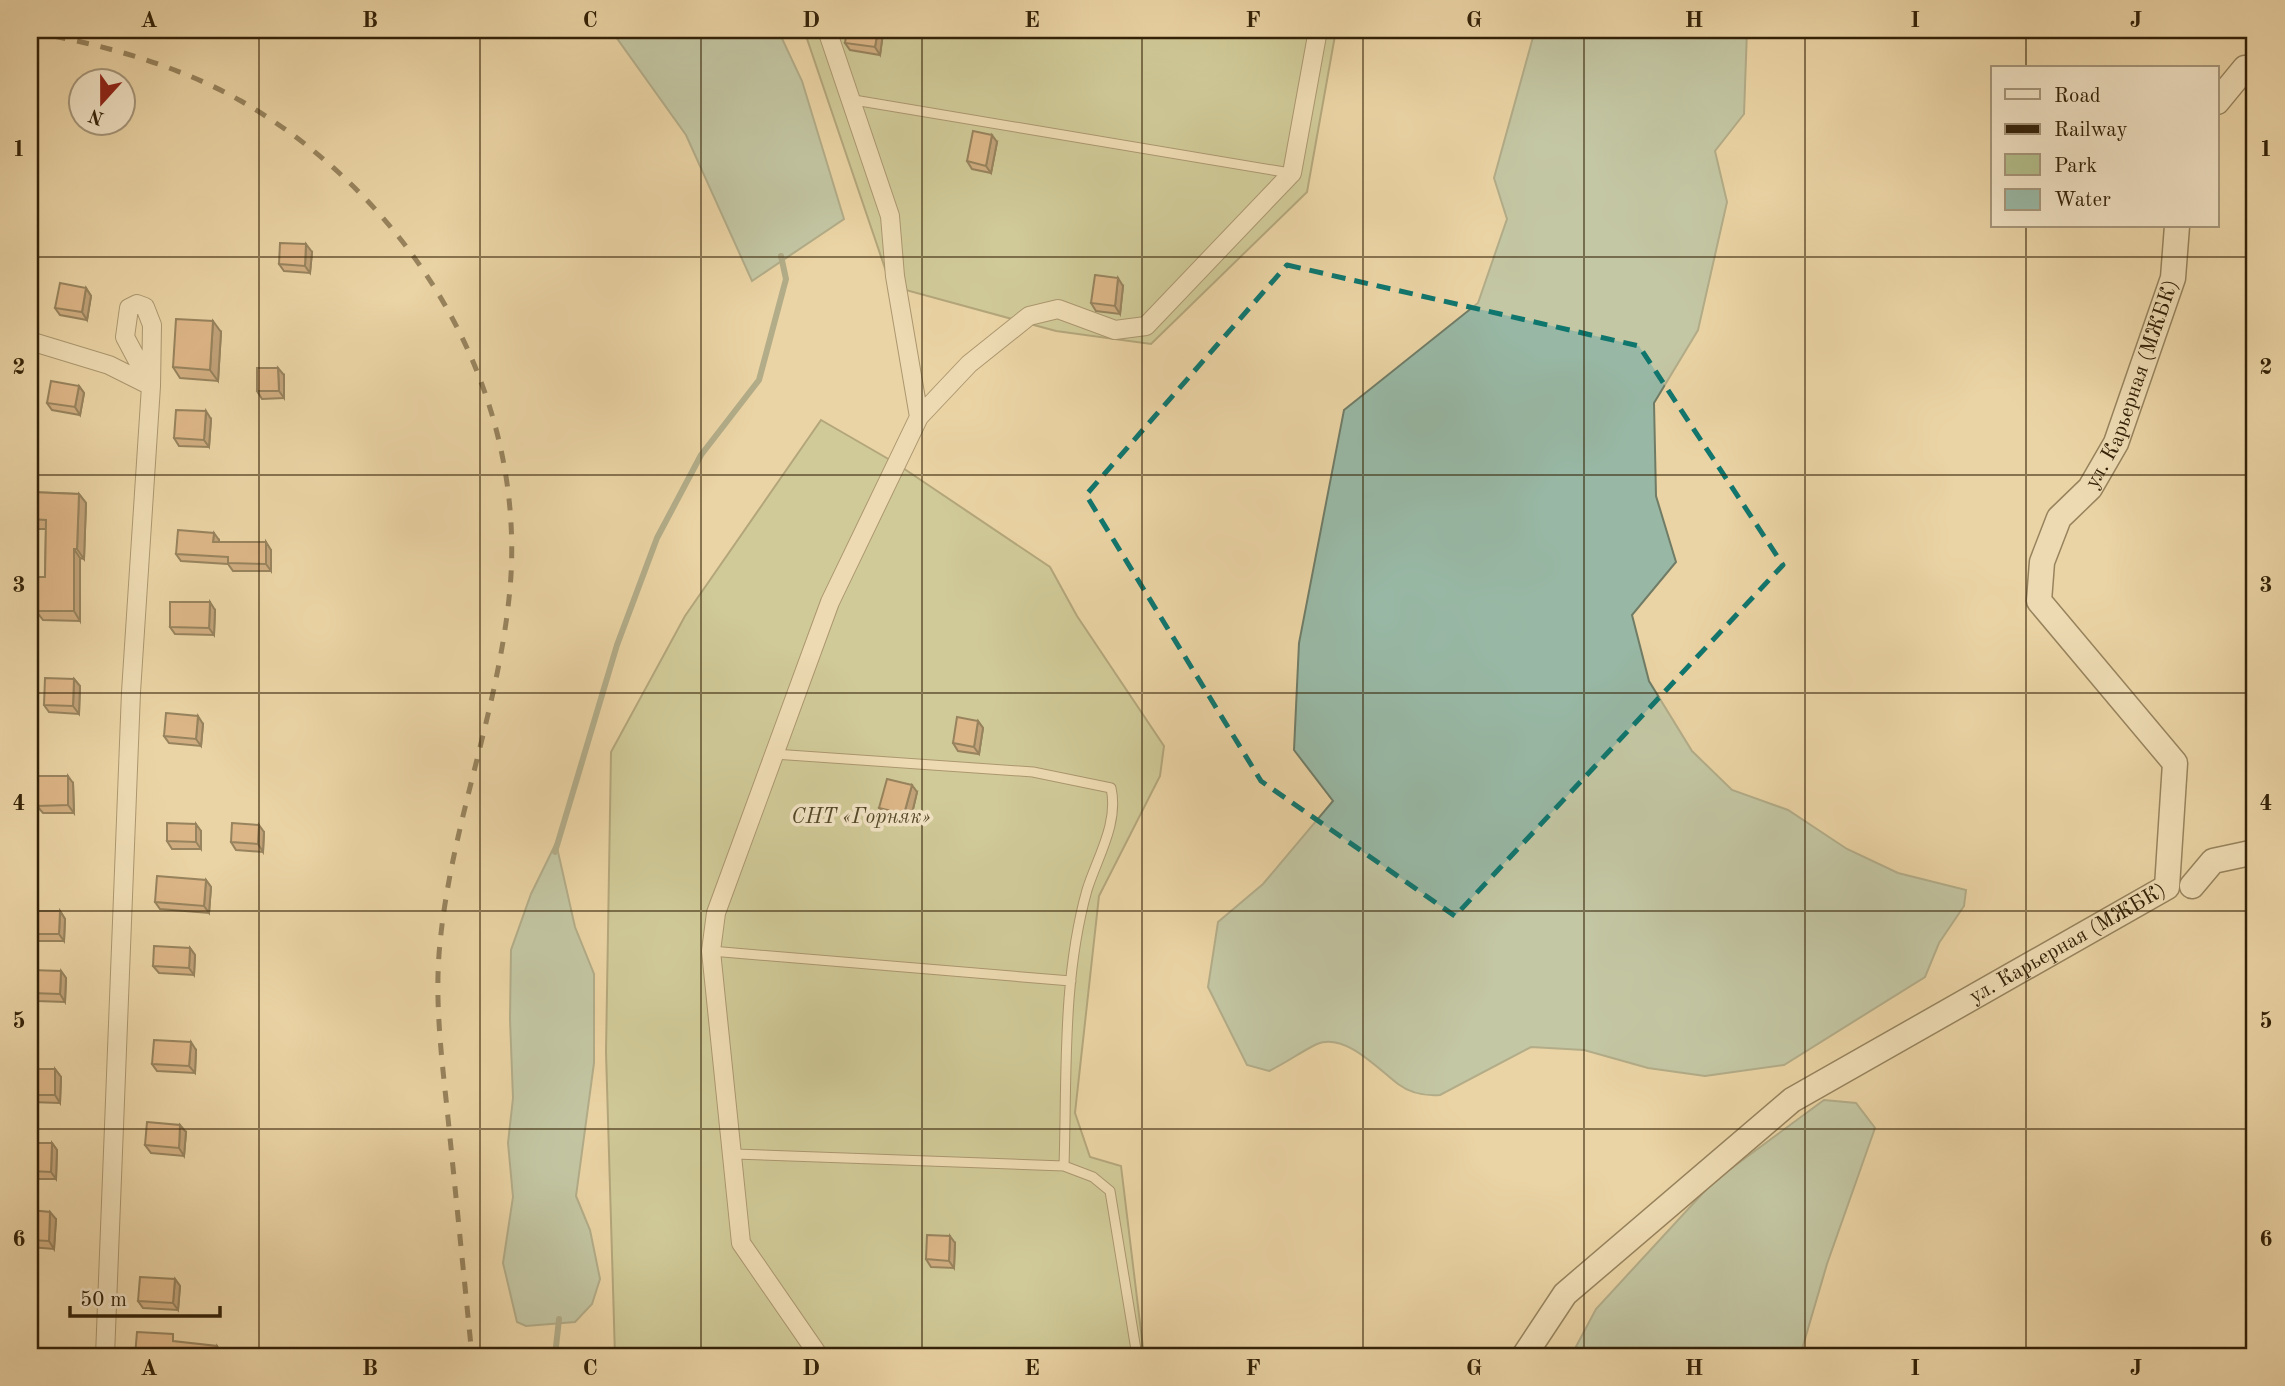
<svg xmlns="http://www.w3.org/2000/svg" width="2285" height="1386" font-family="'Old Standard TT',serif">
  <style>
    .green { fill: #b2be8a; stroke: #737049; stroke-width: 2 }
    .water { fill: #98b8a5; stroke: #707c66; stroke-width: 2 }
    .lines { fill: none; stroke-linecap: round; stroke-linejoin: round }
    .stream { stroke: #707c66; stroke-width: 6 }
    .lane-casing { stroke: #624e2f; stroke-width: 11 }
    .street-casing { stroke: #624e2f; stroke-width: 20 }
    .secondary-casing { stroke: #342208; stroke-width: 27 }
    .lane { stroke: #f1e2c4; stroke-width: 9 }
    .street { stroke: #f1e2c4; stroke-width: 18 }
    .secondary { stroke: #f1e2c4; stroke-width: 24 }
    .rail { stroke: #342208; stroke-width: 5; stroke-dasharray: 12 12; stroke-linecap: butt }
    .wall { fill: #b17e56; stroke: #342208; stroke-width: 2 }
    .shaded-wall { fill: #906746; stroke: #342208; stroke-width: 2 }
    .building { fill: #ce9364; stroke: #342208; stroke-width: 2 }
    .marked { fill: none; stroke: #0f766e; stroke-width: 5; stroke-dasharray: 14 9; stroke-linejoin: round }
    .grid { fill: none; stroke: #342208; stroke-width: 2; stroke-opacity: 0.55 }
    .labels { text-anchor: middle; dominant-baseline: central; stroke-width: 7; stroke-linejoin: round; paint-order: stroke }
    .street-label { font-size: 21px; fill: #342208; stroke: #f1e2c4 }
    .park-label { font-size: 21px; font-style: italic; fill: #544928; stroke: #f1e2c4 }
    .neatline { fill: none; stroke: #342208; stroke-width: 2.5 }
    .grid-label { font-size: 23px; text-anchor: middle; font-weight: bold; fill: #342208 }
  </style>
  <rect width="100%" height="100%" fill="#ead3a4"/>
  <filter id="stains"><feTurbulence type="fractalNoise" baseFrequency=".00286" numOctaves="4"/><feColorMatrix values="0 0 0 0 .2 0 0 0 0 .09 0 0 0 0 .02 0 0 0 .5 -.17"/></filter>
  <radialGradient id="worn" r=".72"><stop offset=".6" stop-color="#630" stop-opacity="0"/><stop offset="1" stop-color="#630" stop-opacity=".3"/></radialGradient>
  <path class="green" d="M 804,30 L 1336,30 L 1307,192 L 1151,344 L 1056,331 L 891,286 Z
    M 821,420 L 897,464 L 1050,567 L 1077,616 L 1164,746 L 1160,776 L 1099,896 L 1075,1113 L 1090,1157 L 1121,1166 L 1144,1356 L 615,1356 L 606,1052 L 611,752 L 685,616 Z"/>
  <path class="water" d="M 611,30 L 778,30 L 802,81 L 844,219 L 752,281 L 686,135 Z
    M 1535,30 L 1747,30 L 1744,114 L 1715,151 L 1727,202 L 1698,330 L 1654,403 L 1656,496 L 1676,562 L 1632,615 L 1649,681 L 1692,751 L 1732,790 L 1788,810 L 1847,849 L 1898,873 L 1966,890 L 1964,906 L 1939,943 L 1925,977 L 1784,1065 L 1705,1076 L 1648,1068 L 1584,1050 L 1531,1047 L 1440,1095 C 1426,1096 1410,1093 1398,1084 C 1379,1070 1345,1032 1317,1044 C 1302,1051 1286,1063 1269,1071 L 1247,1065 L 1208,987 L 1218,922 L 1263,884 L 1333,801 L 1294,750 L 1299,643 L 1344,410 L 1478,303 L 1507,219 L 1494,178 Z
    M 556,843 L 575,927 L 594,974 L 594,1063 L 576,1196 L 590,1230 L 600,1279 L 592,1304 L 575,1322 L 526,1326 L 517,1322 L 503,1263 L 513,1197 L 508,1143 L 513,1098 L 510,1019 L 511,950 L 531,894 Z
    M 1824,1100 L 1856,1103 L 1875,1128 L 1827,1264 L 1800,1356 L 1571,1356 L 1596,1309 L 1714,1181 Z"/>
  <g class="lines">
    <path class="stream" d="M 555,852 L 617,645 L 657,538 L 701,455 L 759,380 L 786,279 L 781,256
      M 555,1356 L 559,1319"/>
    <g class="lane-casing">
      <path id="lane" d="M 848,99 L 1290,173
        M 711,951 L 1071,981
        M 734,1154 L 1064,1166 C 1067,1076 1062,979 1087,890 C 1097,858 1119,823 1111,788 L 1033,772 L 774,754
        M 1064,1166 L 1093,1177 L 1110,1191 L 1137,1356"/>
    </g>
    <g class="street-casing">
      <path id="street" d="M 827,30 L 890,216 L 895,276 L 919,417
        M 30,341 L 109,365 L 151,386
        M 105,1356 L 131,692 L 151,386 L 152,325 L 145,307 L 137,304 L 129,308 L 125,337 L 151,386
        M 819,1356 L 741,1243 L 711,951 L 716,913 L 830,602 L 919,417 L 969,364 L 1029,316 L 1058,309 L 1115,330 L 1146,326 L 1292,173 L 1318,30"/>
    </g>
    <g class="secondary-casing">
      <g id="secondary">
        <path d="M 2217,102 L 2245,68 L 2255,69"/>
        <path d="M 2192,886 L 2213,861 L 2255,852"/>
        <path id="s1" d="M 1524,1356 L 1565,1294 L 1792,1100 L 2167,887 L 2175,763 L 2039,601 L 2042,562 L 2059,518 L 2090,488 L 2116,443 L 2173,278 L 2177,226"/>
      </g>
    </g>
    <use href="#lane" class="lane"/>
    <use href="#street" class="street"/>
    <use href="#secondary" class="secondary"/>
    <path class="rail" d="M 30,32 C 99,43 180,66 241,101 C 408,197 522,381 511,575 C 503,700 452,819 440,943 C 434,1001 442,1060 448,1118 C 456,1197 464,1277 472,1356"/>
  </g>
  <path class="wall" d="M 883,33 L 880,55 L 850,50 L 845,43 Z
    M 997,142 L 991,173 L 972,169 L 967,161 Z
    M 312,252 L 310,273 L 284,271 L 279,264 Z
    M 1123,286 L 1120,314 L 1096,311 L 1091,303 Z
    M 86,288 L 91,296 L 87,320 L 60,315 L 55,308 Z
    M 221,332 L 218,381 L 180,378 L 173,367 Z
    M 284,375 L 284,398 L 262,399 L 257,391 Z
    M 79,386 L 84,393 L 80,415 L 52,410 L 47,403 Z
    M 211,419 L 209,447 L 179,446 L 174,438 Z
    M 30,492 L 79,494 L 86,503 L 84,559 L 80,558 L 80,621 L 43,620 L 36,611 L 45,577 L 46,529 L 34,529 L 30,522 Z
    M 219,540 L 219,542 L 271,550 L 271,571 L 233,571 L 228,564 L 181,561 L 176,554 Z
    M 215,610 L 214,635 L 175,634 L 170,627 Z
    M 74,679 L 80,686 L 79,714 L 49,712 L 44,705 Z
    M 978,721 L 983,728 L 979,754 L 958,751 L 953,743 Z
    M 203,724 L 201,746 L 169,743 L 164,736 Z
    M 73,783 L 74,813 L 43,813 L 37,806 Z
    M 917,792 L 910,822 L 885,816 L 879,808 Z
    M 201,831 L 201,849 L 172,849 L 167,841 Z
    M 264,832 L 263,852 L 236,850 L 231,842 Z
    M 206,880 L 211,887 L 209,913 L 160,909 L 155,902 Z
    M 30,911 L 60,911 L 65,919 L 64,941 L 30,941 Z
    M 190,948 L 195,955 L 194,975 L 159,973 L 153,966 Z
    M 61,971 L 66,978 L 65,1002 L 36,1001 L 31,993 Z
    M 196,1050 L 195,1073 L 157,1071 L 152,1064 Z
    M 30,1069 L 55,1069 L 61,1077 L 60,1103 L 30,1102 Z
    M 186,1132 L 184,1156 L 151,1153 L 145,1145 Z
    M 30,1143 L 52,1143 L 57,1150 L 56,1179 L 30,1179 Z
    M 30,1210 L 56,1219 L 54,1249 L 30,1247 Z
    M 955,1243 L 954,1268 L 931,1267 L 926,1259 Z
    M 175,1279 L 180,1286 L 178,1310 L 143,1308 L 138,1301 Z"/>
  <path class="shaded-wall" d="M 878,30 L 881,30 L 883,33 L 880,55 L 875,47 Z
    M 992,135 L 997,142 L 991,173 L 986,166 Z
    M 306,244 L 312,252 L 310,273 L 305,266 Z
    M 1118,278 L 1123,286 L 1120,314 L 1115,306 Z
    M 86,288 L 91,296 L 87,320 L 82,312 Z
    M 213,321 L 221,332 L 218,381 L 210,370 Z
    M 278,368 L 284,375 L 284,398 L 279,391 Z
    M 79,386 L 84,393 L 80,415 L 75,407 Z
    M 206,411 L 211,419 L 209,447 L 204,440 Z
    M 79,494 L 86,503 L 84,559 L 77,549 Z
    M 214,533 L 219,540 L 218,549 L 213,542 Z
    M 266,542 L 271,550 L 271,571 L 266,564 Z
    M 74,549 L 80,558 L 80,621 L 74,611 Z
    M 210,602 L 215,610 L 214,635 L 209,628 Z
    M 74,679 L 80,686 L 79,714 L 73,706 Z
    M 198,716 L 203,724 L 201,746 L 196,739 Z
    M 978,721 L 983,728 L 979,754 L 974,747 Z
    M 68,776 L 73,783 L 74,813 L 68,805 Z
    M 912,785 L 917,792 L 910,822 L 904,814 Z
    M 196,824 L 201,831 L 201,849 L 196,842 Z
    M 259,825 L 264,832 L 263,852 L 258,844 Z
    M 206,880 L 211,887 L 209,913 L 204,906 Z
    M 60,911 L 65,919 L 64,941 L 59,934 Z
    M 190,948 L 195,955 L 194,975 L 189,968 Z
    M 61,971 L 66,978 L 65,1002 L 60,994 Z
    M 191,1042 L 196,1050 L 195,1073 L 189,1066 Z
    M 55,1069 L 61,1077 L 60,1103 L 55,1095 Z
    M 180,1125 L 186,1132 L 184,1156 L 179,1148 Z
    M 52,1143 L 57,1150 L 56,1179 L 51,1172 Z
    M 50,1212 L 56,1219 L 54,1249 L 49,1241 Z
    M 950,1236 L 955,1243 L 954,1268 L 949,1261 Z
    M 175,1279 L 180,1286 L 178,1310 L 173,1303 Z
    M 217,1346 L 222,1353 L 222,1356 L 216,1356 Z
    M 37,1349 L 42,1356 L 36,1356 Z"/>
  <path class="building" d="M 847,30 L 878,30 L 875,47 L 845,43 Z
    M 973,131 L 992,135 L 986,166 L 967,161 Z
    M 280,243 L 306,244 L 305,266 L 279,264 Z
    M 1095,275 L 1118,278 L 1115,306 L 1091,303 Z
    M 60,283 L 86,288 L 82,312 L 55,308 Z
    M 176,319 L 213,321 L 210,370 L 173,367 Z
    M 257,368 L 278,368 L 279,391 L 257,391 Z
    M 51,381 L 79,386 L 75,407 L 47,403 Z
    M 176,410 L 206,411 L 204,440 L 174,438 Z
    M 30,492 L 79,494 L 77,549 L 74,549 L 74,611 L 36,611 L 36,577 L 45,577 L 46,520 L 30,519 Z
    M 178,530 L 214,533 L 213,542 L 266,542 L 266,564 L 228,563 L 228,557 L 176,554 Z
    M 170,602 L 210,602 L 209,628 L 170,627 Z
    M 45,678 L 74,679 L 73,706 L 44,705 Z
    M 166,713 L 198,716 L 196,739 L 164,736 Z
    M 957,717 L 978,721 L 974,747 L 953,743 Z
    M 37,776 L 68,776 L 68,805 L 37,806 Z
    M 887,779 L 912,785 L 904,814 L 879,808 Z
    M 167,823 L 196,824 L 196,842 L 167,841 Z
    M 232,823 L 259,825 L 258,844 L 231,842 Z
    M 157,876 L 206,880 L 204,906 L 155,902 Z
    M 30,911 L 60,911 L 59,934 L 30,934 Z
    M 154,946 L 190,948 L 189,968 L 153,966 Z
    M 31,970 L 61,971 L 60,994 L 31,993 Z
    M 154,1040 L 191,1042 L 189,1066 L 152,1064 Z
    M 30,1069 L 55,1069 L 55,1095 L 30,1095 Z
    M 147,1122 L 180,1125 L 179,1148 L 145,1145 Z
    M 30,1143 L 52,1143 L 51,1172 L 30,1171 Z
    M 30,1210 L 50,1212 L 49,1241 L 30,1240 Z
    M 927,1235 L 950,1236 L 949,1261 L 926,1259 Z
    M 140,1277 L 175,1279 L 173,1303 L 138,1301 Z
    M 137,1332 L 173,1334 L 173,1341 L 217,1346 L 216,1356 L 135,1356 Z
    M 30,1348 L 37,1349 L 36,1356 L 30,1356 Z"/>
  <path d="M0 0H2285V1386H0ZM 1287,265 L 1639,346 L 1783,565 L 1455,916 L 1261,781 L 1086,495 Z" fill="#ead3a4" fill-opacity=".55" fill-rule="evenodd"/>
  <path class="marked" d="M 1287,265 L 1639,346 L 1783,565 L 1455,916 L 1261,781 L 1086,495 Z"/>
  <path class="grid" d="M 259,30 L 259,1356M 480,30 L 480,1356M 701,30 L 701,1356M 922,30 L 922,1356M 1142,30 L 1142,1356M 1363,30 L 1363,1356M 1584,30 L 1584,1356M 1805,30 L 1805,1356M 2026,30 L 2026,68M 2026,226 L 2026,1356M 30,257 L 2255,257M 30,475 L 2255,475M 30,693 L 2255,693M 30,911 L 2255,911M 30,1129 L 2255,1129"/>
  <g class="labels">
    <g class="street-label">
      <text stroke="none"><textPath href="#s1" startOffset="1382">ул. Карьерная (МЖБК)</textPath></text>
      <text stroke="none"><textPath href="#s1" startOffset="690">ул. Карьерная (МЖБК)</textPath></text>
    </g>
    <g class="park-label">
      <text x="861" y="817">СНТ «Горняк»</text>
    </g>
  </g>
  <rect width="2285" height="1386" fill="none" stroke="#ead3a4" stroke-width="77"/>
  <rect x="1991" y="66" width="228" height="161" fill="#f1e2c4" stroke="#a59579" stroke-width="2"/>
  <rect x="2005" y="89" width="35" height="10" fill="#f1e2c4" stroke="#a59579" stroke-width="2"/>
  <text x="2054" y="102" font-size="21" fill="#342208">Road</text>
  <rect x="2005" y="124" width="35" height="10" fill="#342208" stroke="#a59579" stroke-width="2"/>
  <text x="2054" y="136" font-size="21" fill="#342208">Railway</text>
  <rect x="2005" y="154" width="35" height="21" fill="#b2be8a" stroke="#a59579" stroke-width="2"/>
  <text x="2054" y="172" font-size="21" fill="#342208">Park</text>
  <rect x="2005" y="189" width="35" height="21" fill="#98b8a5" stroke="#a59579" stroke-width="2"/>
  <text x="2054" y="206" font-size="21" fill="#342208">Water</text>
  <g transform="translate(102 102) rotate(201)"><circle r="33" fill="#f1e2c4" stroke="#a59579" stroke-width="2"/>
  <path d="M0-5L12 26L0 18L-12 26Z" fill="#8f2418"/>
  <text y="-10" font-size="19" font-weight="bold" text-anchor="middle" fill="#342208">N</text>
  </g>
  <path d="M70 1306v10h150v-10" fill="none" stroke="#342208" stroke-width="3.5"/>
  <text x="80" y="1306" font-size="21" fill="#342208" stroke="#f1e2c4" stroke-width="5" paint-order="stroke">50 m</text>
  <rect x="38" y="38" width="2208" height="1310" class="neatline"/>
  <g class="grid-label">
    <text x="149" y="27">A</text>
    <text x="370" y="27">B</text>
    <text x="590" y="27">C</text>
    <text x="811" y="27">D</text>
    <text x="1032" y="27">E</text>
    <text x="1253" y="27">F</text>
    <text x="1474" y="27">G</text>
    <text x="1694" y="27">H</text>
    <text x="1915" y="27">I</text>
    <text x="2136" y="27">J</text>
    <text x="19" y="156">1</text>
    <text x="2266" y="156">1</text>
    <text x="19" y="374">2</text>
    <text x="2266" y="374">2</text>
    <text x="19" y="592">3</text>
    <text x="2266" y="592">3</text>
    <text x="19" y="810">4</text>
    <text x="2266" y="810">4</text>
    <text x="19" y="1028">5</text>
    <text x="2266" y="1028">5</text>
    <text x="19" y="1246">6</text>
    <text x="2266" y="1246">6</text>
    <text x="149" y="1375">A</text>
    <text x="370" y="1375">B</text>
    <text x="590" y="1375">C</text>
    <text x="811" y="1375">D</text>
    <text x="1032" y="1375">E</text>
    <text x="1253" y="1375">F</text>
    <text x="1474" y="1375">G</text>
    <text x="1694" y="1375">H</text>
    <text x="1915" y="1375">I</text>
    <text x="2136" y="1375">J</text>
  </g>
  <rect width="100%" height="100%" filter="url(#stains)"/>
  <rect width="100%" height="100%" fill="url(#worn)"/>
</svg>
